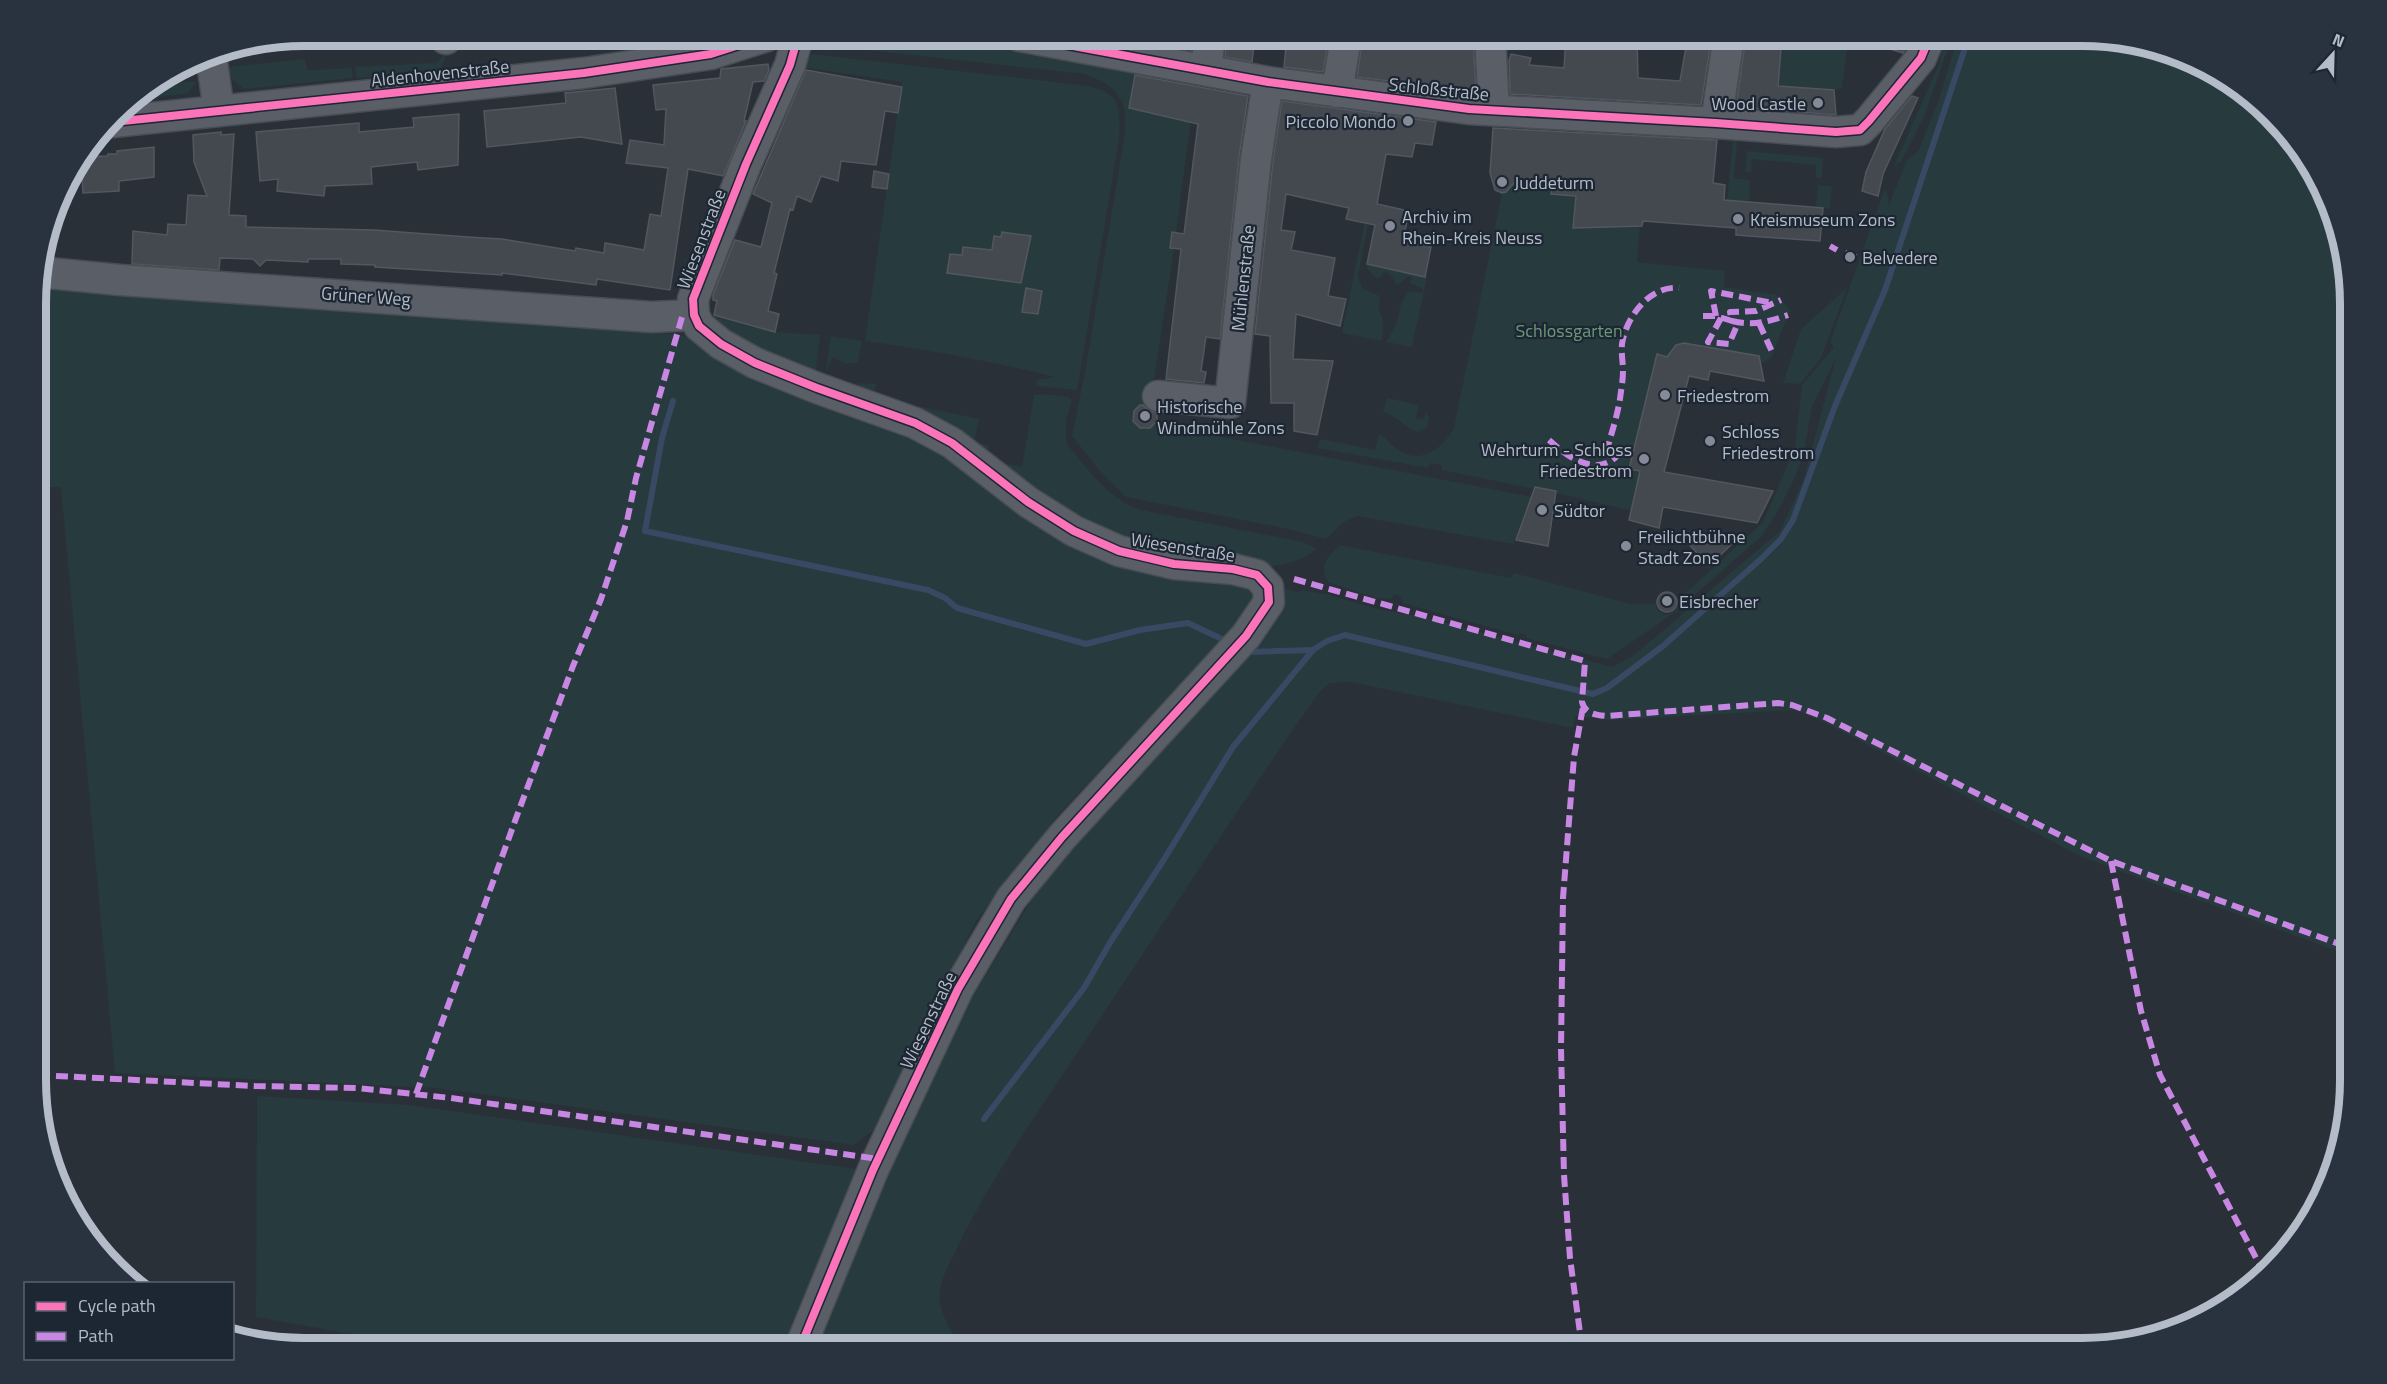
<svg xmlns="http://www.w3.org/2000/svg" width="2387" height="1384" font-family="'Titillium Web',sans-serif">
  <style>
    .green { fill: #273a3e }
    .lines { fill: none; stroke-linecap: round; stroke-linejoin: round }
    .stream { stroke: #384963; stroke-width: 6 }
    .building { fill: #444950; stroke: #52575f; stroke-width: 1.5 }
    .minor-casing { stroke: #484c53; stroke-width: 33 }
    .minor { stroke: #5a5e66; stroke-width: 30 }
    .quiet { stroke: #c787e3; stroke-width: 6; stroke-dasharray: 12 6; stroke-linecap: butt }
    .cycleway-casing { stroke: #1d2633; stroke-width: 11 }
    .cycleway { stroke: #fb73b8; stroke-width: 8 }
    .poi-dot { fill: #848b96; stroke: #1d2633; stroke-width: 2 }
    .labels { text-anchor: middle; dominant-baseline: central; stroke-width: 4.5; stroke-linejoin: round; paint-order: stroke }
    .street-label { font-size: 18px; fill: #b4bcc9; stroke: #1d2633 }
    .poi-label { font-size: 18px; fill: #b4bcc9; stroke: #1d2633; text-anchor: start }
    .park-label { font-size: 18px; fill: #6b9a76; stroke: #1d2633 }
    .rim { fill: none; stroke: #b4bcc9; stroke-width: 8 }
  </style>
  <rect width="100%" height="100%" fill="#2a3038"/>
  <path class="green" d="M 1783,36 L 1834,36 L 1833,44 L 1847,47 L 1842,88 L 1834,90 L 1778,86 Z
    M 1946,36 L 1952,36 L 1925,114 L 1901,162 L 1894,166 L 1939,64 Z
    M 1958,36 L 2083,36 L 2152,45 L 2217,72 L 2306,156 L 2337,219 L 2350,287 L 2350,956 L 2082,857 L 1820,720 L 1796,710 L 1610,720 L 1575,716 L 1573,728 L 1351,682 L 1329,683 L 1317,695 C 1230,819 1148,947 1064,1073 C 1027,1129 988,1184 959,1244 C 952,1259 943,1273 940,1290 C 936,1308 952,1333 962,1348 L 807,1348 L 875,1170 L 964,1011 L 1039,888 L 1213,650 L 1057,816 L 976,921 L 876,1128 L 854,1145 L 435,1088 L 115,1073 L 61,487 L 38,487 L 38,279 L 664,328 L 663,333 L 691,337 L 922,438 L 1049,524 L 1298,592 L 1302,590 L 1329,595 L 1378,609 L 1440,621 L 1612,667 L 1633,656 L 1780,531 L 1803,481 L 1836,358 L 1812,406 L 1803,456 L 1795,477 L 1779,509 L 1762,536 L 1675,612 L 1607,659 L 1526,638 L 1527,635 L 1520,633 L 1518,635 L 1402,603 L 1402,598 L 1395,594 L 1391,599 L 1376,598 L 1328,582 C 1319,564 1327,559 1339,545 L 1511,578 L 1514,573 L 1631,604 L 1655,604 L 1658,611 L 1666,615 C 1676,611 1680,607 1678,597 L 1689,590 L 1763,522 L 1795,448 L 1802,385 L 1834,347 L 1830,342 L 1885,188 L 1889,200 L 1888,207 L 1907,160 L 1919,150 L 1939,99 Z
    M 858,37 C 972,38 1084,61 1196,80 L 1176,233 L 1172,233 L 1170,248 L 1174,249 L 1150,405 C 1141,404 1135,407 1133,416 L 1136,425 L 1145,429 L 1155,424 L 1532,497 L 1513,544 L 1357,516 L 1344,522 L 1326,539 L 1289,529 L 1126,497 L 1100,471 L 1072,436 L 1086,367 L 1124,140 C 1129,102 1121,88 1085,74 L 821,45 L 830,40 Z
    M 446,54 L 441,69 L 356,78 L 355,67 L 436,63 Z
    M 812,54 L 1081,85 C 1119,91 1121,103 1119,138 L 1077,390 L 1036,386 L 1037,380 L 1055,377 C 992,361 929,350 865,341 L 902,82 L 802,67 Z
    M 305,59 L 307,70 L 352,68 L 353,78 L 244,89 L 233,80 L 228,67 Z
    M 197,81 L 188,93 L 130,101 L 157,84 Z
    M 1733,140 L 1737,141 L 1734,178 L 1750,180 L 1749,202 L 1727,200 Z
    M 1747,151 L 1823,158 L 1822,178 L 1816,178 L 1816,165 L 1752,159 L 1751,173 L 1745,172 Z
    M 1513,183 L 1576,185 L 1574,228 L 1640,226 L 1637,262 L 1725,271 L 1724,287 L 1777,295 L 1790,310 L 1771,358 L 1761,363 L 1759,356 L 1690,343 L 1676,345 L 1669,357 L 1657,354 L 1629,468 L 1640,471 L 1632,500 L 1633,511 L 1556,493 L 1546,489 L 1534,489 L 1442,470 L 1442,465 L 1430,463 L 1428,468 L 1318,448 L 1320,439 L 1375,450 L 1379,434 C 1388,439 1393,448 1402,452 C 1424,464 1444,446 1454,428 L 1502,193 L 1510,190 Z
    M 1818,185 L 1832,186 L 1830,209 L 1816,207 Z
    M 1365,222 L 1368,223 L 1358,276 L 1362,288 L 1380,296 L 1378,308 C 1384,319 1384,328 1382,341 L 1342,333 Z
    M 1367,264 L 1427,277 L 1412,347 L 1386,342 L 1397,322 L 1401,304 L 1408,291 L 1422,293 L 1423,289 L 1410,283 L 1412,277 L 1409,276 L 1397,285 L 1389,273 L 1384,272 L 1381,277 L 1376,278 L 1368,270 Z
    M 1847,288 L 1821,358 L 1800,384 L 1783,383 L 1801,329 Z
    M 714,315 L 775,332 L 820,335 L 816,369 L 812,379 L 763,359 L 711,320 Z
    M 831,336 L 862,341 L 858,362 L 846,364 L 833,357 L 826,371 Z
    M 859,383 L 876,384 L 874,397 L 979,419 L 974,442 L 989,445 L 987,453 L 854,390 Z
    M 1048,394 L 1068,397 L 1072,400 L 1066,421 L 1066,443 C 1088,469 1108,499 1141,510 L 1303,542 L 1317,549 C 1300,562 1284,565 1263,567 L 1105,538 L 1005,471 L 1007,464 L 1022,467 L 1034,395 Z
    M 1387,398 L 1419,405 L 1416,418 L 1424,419 L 1426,411 L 1429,418 L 1427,427 L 1417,432 C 1403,427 1399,417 1383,412 Z
    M 257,1096 L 410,1105 L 856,1169 L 858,1176 L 788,1348 L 430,1348 L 256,1317 Z"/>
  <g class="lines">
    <path class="stream" d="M 673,401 L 662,438 L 645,531 L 928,590 L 945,598 L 957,608 L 1086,644 L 1140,630 L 1188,623 L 1226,641
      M 1250,652 L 1313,650 L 1327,641 L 1345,635 L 1593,694 L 1607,688 L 1663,646 L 1761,559 L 1781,539 L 1793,520 L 1835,406 L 1885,290 L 1969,36
      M 984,1119 L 1084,988 L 1111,941 L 1163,861 L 1233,747 L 1313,650"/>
  </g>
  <path class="building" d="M 1138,36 L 1193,36 L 1191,50 L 1137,40 Z
    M 1227,36 L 1255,36 L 1252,62 L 1225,57 Z
    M 1287,36 L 1329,36 L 1323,72 L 1284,67 Z
    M 1363,36 L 1473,36 L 1476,92 L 1357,77 Z
    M 1566,36 L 1637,36 L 1638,78 L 1680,81 L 1688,36 L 1712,36 L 1701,105 L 1510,94 L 1509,61 L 1511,54 L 1531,58 L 1529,65 L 1564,68 Z
    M 1746,36 L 1782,36 L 1778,86 L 1834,90 L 1836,115 L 1736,107 Z
    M 1861,36 L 1911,36 L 1903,53 L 1861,40 Z
    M 768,64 L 769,70 L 764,81 L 753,82 L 744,121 L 746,121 L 723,176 L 688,169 L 670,290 L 597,279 L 596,285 L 502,273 L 502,275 L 375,267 L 375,265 L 341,264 L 341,259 L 308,259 L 308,262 L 266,260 L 260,266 L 253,259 L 220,258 L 219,270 L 132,264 L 133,231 L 167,235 L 168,224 L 186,225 L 188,195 L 207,196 L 194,162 L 193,135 L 221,132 L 221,135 L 234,134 L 229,215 L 246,216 L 246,227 L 374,230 L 468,237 L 502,239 L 575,251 L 576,248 L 604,253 L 605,243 L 644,250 L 650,214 L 661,216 L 668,168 L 626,163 L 630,140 L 664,145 L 666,109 L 656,110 L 653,85 L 720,78 L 721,69 Z
    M 806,70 L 902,87 L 898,113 L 885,111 L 876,165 L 841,161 L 838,181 L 821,176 L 811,202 L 797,196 L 793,210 L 790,209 L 774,273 L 777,274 L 768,311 L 779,314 L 775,332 L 714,315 L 717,301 L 713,300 L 713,295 L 735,240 L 761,247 L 772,203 L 753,194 Z
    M 1135,75 L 1248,96 L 1239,157 L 1220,339 L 1206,337 L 1201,371 L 1206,372 L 1204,383 L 1166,379 L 1181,249 L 1170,248 L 1172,232 L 1184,234 L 1198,124 L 1129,108 Z
    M 615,88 L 622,144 L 581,137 L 487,147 L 484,111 L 566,103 L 565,93 Z
    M 1912,96 L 1918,98 L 1883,174 L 1878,196 L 1862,191 L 1866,172 L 1885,129 Z
    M 1282,101 L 1436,122 L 1432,145 L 1415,143 L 1412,157 L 1386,154 L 1377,204 L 1409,211 L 1403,241 L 1431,247 L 1425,277 L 1367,264 L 1375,225 L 1346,219 L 1349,208 L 1286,194 L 1281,230 L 1295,232 L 1291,250 L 1335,258 L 1328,296 L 1346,299 L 1340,326 L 1296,314 L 1293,359 L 1333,361 L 1317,435 L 1294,431 L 1294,403 L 1271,403 L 1270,336 L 1255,334 L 1273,161 Z
    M 459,114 L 458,165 L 418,170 L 417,162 L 371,167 L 372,184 L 325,186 L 324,196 L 277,191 L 278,179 L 260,181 L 256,132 L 359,123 L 359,132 L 414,127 L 413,118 Z
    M 1493,128 L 1717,140 L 1713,183 L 1725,185 L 1724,200 L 1823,208 L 1820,241 L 1736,235 L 1736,228 L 1643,221 L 1642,226 L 1573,228 L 1576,196 L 1551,194 L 1552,187 L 1514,183 L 1506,192 L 1502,193 L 1495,190 L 1490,173 Z
    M 154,147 L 154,177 L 119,181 L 119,191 L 83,193 L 82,176 L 70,177 L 86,157 L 107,156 L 108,154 L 117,154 L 117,151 Z
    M 874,171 L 889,174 L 887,189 L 872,187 Z
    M 1002,232 L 1031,236 L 1021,283 L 947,273 L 950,254 L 962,255 L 963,247 L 992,250 L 994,236 L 1001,237 Z
    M 1026,288 L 1042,291 L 1038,314 L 1022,312 Z
    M 1684,343 L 1759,356 L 1764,381 L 1710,371 L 1708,380 L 1689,376 L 1664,472 L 1773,491 L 1757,523 L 1663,507 L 1659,528 L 1629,520 L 1640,471 L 1629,469 L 1657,354 L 1667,357 L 1676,345 Z
    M 1140,405 L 1143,405 L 1148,410 L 1157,413 L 1157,421 L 1150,428 L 1140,428 L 1133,421 L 1134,411 Z
    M 1535,487 L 1556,491 L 1548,546 L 1516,540 Z
    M 1686,541 L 1733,543 L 1709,566 Z
    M1657 602a10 10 0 1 1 20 0a10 10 0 1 1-20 0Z"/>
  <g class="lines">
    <g class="minor-casing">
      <path id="minor" d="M 446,36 L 446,39
        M 798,36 L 790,65 L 746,164 L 693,299 L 694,315 L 699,326 L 721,344 L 755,363 L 817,388 L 915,423 L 952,443 L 1028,502 L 1074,531 L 1119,551 L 1174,564 L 1233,569 L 1257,575 L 1268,587 L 1269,602 L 1246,636 L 1062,837 L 1011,899 L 958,989 L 873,1170 L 800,1348
        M 1019,36 L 1268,82 L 1469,109 L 1716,123 L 1836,132 L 1860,130 L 1869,121 L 1921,58 L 1930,36
        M 1490,36 L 1494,110
        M 211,55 L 219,111
        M 1206,70 L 1210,36
        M 1337,92 L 1346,37
        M 113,122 L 584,73 L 711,54 L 767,36
        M 1716,123 L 1729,36
        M 38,272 L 120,280 L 652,317 L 694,315
        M 1158,396 L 1230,403 L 1256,159 L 1268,82"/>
    </g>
    <use href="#minor" class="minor"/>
    <path class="quiet" d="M 1830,246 L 1837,250
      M 1845,253 L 1856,257
      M 1703,316 L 1716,316 L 1732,321 L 1730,312 L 1756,311 L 1781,300
      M 1716,316 L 1711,291 L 1773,303
      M 1721,318 L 1708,342 L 1729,344 L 1738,323
      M 1732,321 C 1753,326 1768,322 1788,315
      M 1759,323 L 1773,354
      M 1549,440 C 1567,457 1597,478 1618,455
      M 1606,453 C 1611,435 1617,417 1620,399 C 1621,390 1623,381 1623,371 C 1623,362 1621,353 1622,344 C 1626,317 1650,285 1679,288
      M 1294,579 L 1585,661 L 1582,702 C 1585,714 1596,715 1606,716 L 1778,703 L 1792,705 L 1827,718 L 2111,861 L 2350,948
      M 2111,861 L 2141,1011 L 2160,1075 L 2265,1275
      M 38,1075 L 254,1086 L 357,1088 L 451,1098 L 878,1159
      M 416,1094 L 519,810 L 573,666 L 601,599 L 627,521 L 636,478 L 682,317
      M 1582,1348 L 1570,1258 L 1564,1175 L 1561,1049 L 1563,898 L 1574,757 L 1583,707"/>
    <g class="cycleway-casing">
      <path id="cycleway" d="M 798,36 L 790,65 L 746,164 L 693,299 L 694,315 L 699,326 L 721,344 L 755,363 L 817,388 L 915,423 L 952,443 L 1028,502 L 1074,531 L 1119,551 L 1174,564 L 1233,569 L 1257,575 L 1268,587 L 1269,602 L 1246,636 L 1062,837 L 1011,899 L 958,989 L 873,1170 L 800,1348
        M 1019,36 L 1268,82 L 1469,109 L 1716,123 L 1836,132 L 1860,130 L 1869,121 L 1921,58 L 1930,36
        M 113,122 L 584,73 L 711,54 L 767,36"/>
    </g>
    <use href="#cycleway" class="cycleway"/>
  </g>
  <g class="poi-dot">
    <circle cx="1818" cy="103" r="6"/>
    <circle cx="1408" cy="121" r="6"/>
    <circle cx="1502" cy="182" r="6"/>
    <circle cx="1738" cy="219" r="6"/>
    <circle cx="1390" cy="226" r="6"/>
    <circle cx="1850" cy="257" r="6"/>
    <circle cx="1665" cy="395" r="6"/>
    <circle cx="1145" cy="416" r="6"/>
    <circle cx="1710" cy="441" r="6"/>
    <circle cx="1644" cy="459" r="6"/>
    <circle cx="1542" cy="510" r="6"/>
    <circle cx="1626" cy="546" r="6"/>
    <circle cx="1667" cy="601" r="6"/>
  </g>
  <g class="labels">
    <g class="street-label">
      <text transform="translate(440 73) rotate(-6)">Aldenhovenstraße</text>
      <text transform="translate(1439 89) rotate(6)">Schloßstraße</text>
      <text transform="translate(701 239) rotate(-69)">Wiesenstraße</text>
      <text transform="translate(1243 278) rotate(-84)">Mühlenstraße</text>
      <text transform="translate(366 296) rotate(4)">Grüner Weg</text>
      <text transform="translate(1183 547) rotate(9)">Wiesenstraße</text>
      <text transform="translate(928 1020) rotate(-64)">Wiesenstraße</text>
    </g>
    <g class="poi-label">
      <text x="1806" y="103" text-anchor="end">Wood Castle</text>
      <text x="1396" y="121" text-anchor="end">Piccolo Mondo</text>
      <text x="1514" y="182">Juddeturm</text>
      <text x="1402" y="216">Archiv im<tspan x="1402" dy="21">Rhein-Kreis Neuss</tspan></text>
      <text x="1750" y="219">Kreismuseum Zons</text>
      <text x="1862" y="257">Belvedere</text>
      <text x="1677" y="395">Friedestrom</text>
      <text x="1157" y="406">Historische<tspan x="1157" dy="21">Windmühle Zons</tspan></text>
      <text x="1722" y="431">Schloss<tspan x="1722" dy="21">Friedestrom</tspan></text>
      <text x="1632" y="449" text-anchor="end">Wehrturm - Schloss<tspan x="1632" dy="21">Friedestrom</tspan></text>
      <text x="1554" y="510">Südtor</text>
      <text x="1638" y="536">Freilichtbühne<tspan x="1638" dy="21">Stadt Zons</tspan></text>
      <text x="1679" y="601">Eisbrecher</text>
    </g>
    <g class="park-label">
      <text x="1569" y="330">Schlossgarten</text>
    </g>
  </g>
  <path d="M0 0H2387V1384H0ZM304 46H2082A258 258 0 0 1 2340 304V1080A258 258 0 0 1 2082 1338H304A258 258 0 0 1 46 1080V304A258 258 0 0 1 304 46Z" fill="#29323f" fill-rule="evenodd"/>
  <path class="rim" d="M304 46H2082A258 258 0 0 1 2340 304V1080A258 258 0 0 1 2082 1338H304A258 258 0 0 1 46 1080V304A258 258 0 0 1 304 46Z"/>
  <rect x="24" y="1282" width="210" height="78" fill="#1d2633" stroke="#59626f" stroke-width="1.5"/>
  <rect x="36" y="1302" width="30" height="9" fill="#fb73b8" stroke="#59626f" stroke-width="1.5"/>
  <text x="78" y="1312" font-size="18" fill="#b4bcc9">Cycle path</text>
  <rect x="36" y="1332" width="30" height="9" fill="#c787e3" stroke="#59626f" stroke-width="1.5"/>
  <text x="78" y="1342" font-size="18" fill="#b4bcc9">Path</text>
  <g transform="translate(2333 54) rotate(22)" stroke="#1d2633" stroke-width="4.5" paint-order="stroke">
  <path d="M0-4.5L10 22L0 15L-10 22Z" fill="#b4bcc9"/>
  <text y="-9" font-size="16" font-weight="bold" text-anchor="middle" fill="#b4bcc9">N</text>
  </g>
</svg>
